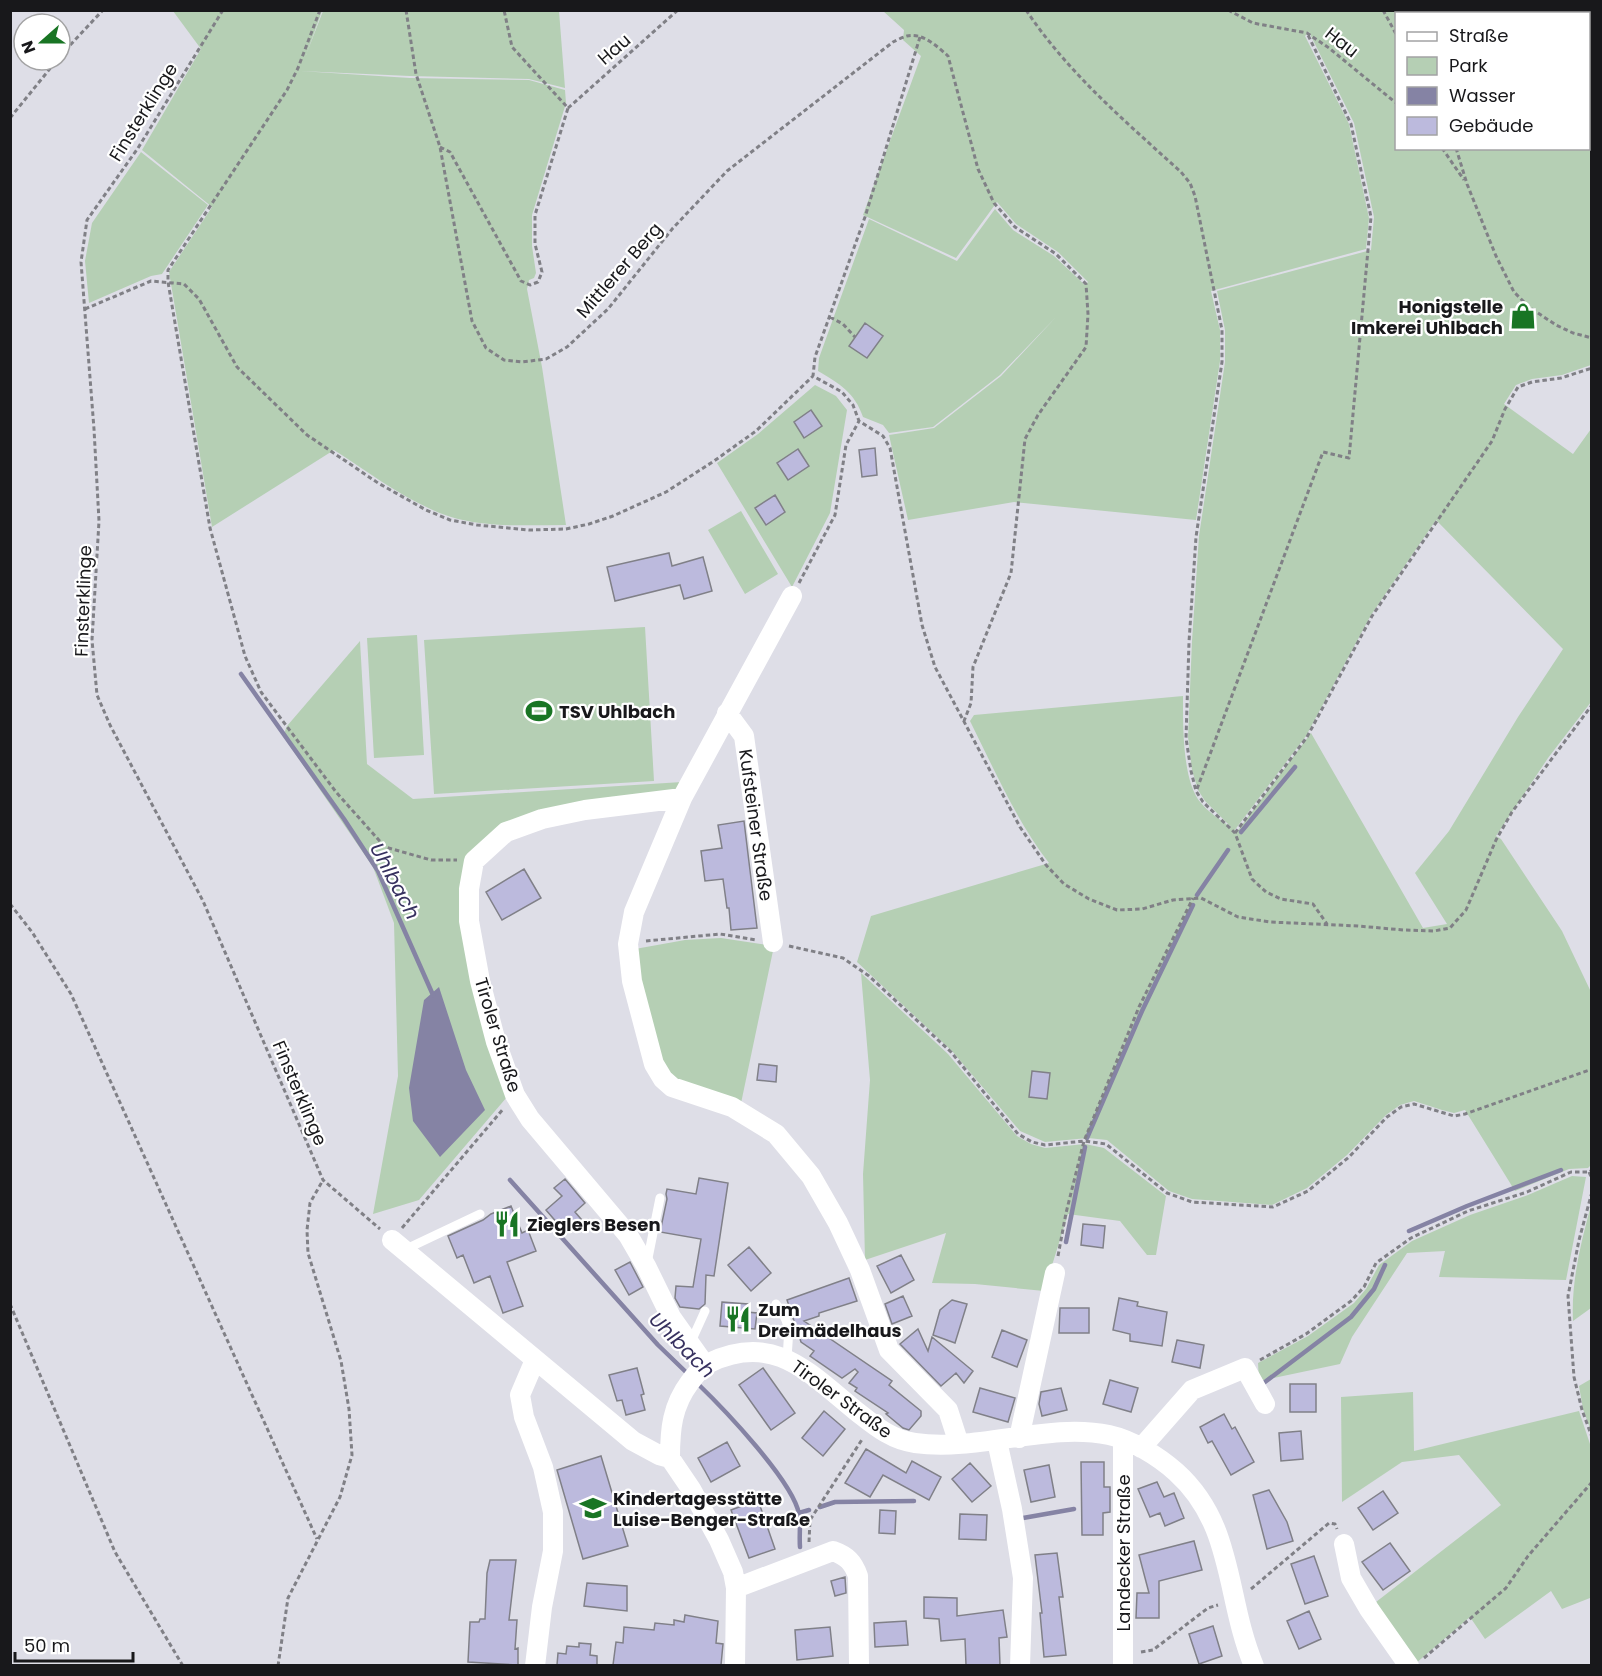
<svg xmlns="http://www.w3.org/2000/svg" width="1602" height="1676" font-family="Poppins,sans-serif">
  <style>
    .green { fill: #b5cfb4; fill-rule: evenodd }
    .water { fill: #8583a4 }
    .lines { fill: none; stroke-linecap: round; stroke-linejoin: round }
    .stream { stroke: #8583a4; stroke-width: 4.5 }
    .building { fill: #bcbadd; stroke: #808088; stroke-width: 1.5 }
    .path { stroke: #808086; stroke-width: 3; stroke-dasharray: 4.5 3; stroke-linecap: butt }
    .service { stroke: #fff; stroke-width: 9 }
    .minor { stroke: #fff; stroke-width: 20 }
    .labels { text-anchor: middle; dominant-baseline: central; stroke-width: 4.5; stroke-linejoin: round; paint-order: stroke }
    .street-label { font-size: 18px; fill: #18181b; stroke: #fff }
    .poi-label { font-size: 18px; font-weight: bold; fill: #18181b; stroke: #fff; text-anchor: start }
    .water-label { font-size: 20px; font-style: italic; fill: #37315f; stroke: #fff }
  </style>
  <rect width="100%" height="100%" fill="#dedee7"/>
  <path class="green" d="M 173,11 L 322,11 L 306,55 L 323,11 L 559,11 L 565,88 L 529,79 L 410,76 L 300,71 L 410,78 L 529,80 L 565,90 L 566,103 L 532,215 L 532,246 L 536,273 L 534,278 L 529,280 L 527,289 L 542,367 L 566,525 C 528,525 487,528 451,517 C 410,504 370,473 334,450 L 212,527 L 169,272 L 212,207 L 142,150 L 201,49 Z
    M 883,11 L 1547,11 L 1549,13 L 1396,14 L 1396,148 L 1588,148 L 1589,61 L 1591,64 L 1591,365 L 1562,375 L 1532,379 L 1516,385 L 1504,404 L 1573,454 L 1591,429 L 1591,702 L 1548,758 L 1496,836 L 1501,839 L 1562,931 L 1591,992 L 1592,1164 L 1588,1168 L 1569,1169 L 1515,1191 L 1465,1110 L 1454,1113 L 1442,1110 L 1414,1101 L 1400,1105 L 1386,1115 L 1347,1155 L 1307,1188 L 1272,1205 L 1192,1199 L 1169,1191 L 1107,1140 L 1088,1138 L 1045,1142 L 1020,1131 L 952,1051 L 857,962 L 871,916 L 1049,863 C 1016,820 994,769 970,721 L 974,715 L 1183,696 C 1183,724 1182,782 1201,803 C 1207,811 1223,822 1231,827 L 1205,801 L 1198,790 L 1192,770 L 1188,737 L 1192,641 L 1199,536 L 1225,362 L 1225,330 L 1217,291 L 1371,250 L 1374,217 L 1354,123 L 1309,32 L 1305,36 L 1349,124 L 1369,218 L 1366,249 L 1211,291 L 1220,330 L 1220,361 L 1196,520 L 1014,502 L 908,520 L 889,435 L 934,428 L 1001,376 L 1056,317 L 1000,375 L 933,427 L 889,433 L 883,425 L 863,417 C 855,393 839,383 818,371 L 819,358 L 869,219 L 957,261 L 995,209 L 1013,230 L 1054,256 L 1085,285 L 1088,282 L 1058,252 L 1016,224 L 997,202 L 956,258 L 863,215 L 921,56 L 903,40 L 904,30 ZM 1436,520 L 1563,649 L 1518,717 L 1449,831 L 1415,873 L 1447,924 L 1423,928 L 1311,733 L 1236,833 L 1234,831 L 1306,736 L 1371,615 Z
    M 141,152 L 208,205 L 162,274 L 151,276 L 89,303 L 85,261 L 92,223 Z
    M 815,385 L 836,396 L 847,410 L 830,513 L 792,587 L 717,463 L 758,434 Z
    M 741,511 L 778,574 L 745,594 L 708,530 Z
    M 645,627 L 654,781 L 434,794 L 424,640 Z
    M 417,635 L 424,755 L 374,758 L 367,638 Z
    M 360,641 L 367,764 L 413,799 L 682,782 L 675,795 L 585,805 L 467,857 L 507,1097 L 419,1200 L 373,1214 L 398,1076 L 394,923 L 373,867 L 283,736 L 287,726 Z
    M 721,938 L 774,946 L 740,1108 L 674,1083 L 658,1062 L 635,949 L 685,940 Z
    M 861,973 L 948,1054 L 1017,1136 L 1031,1144 L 1045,1148 L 1085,1144 L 1104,1148 L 1166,1196 L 1156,1255 L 1147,1255 L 1120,1221 L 1068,1214 L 1044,1291 L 975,1284 L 932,1283 L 946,1233 L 865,1260 L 863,1174 L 870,1080 Z
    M 1572,1176 L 1586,1177 L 1566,1280 L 1439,1277 L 1445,1251 L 1407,1253 L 1352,1337 L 1340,1364 L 1259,1381 L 1258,1363 L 1308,1336 L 1354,1303 L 1366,1289 L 1379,1265 L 1412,1241 L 1470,1215 L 1528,1195 Z
    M 1591,1205 L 1591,1308 L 1573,1321 C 1571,1281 1581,1243 1591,1205 Z
    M 1591,1379 L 1591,1431 L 1583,1409 L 1579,1386 Z
    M 1413,1392 L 1414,1451 L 1579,1411 L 1591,1447 L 1591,1601 L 1590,1598 L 1562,1609 L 1551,1591 L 1485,1639 L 1470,1617 L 1415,1664 L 1376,1602 L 1501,1505 L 1459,1455 L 1402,1462 L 1342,1502 L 1341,1397 Z"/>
  <path class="water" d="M 439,987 L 466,1070 L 485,1110 L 440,1157 L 413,1121 L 409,1088 L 424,1000 Z"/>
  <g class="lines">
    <path class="stream" d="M 241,674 L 344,819 L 378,871 L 433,995
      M 1241,832 L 1295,767
      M 1197,895 L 1228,850
      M 1087,1138 L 1142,1011 L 1193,905
      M 510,1180 L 658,1345 L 689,1375
      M 1409,1231 L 1467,1206 L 1561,1170
      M 1066,1242 L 1085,1147
      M 697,1383 C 723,1408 793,1481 799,1514 C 801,1524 799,1536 800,1547
      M 1261,1385 L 1351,1317 L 1374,1289 L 1385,1265
      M 820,1507 L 835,1502 L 914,1501
      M 799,1513 L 809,1510
      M 1023,1518 L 1074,1509"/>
  </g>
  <path class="building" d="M 865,323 L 883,336 L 867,358 L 849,346 Z
    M 811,410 L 822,426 L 804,438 L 794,422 Z
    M 875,448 L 877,475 L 862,477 L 859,450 Z
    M 798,449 L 809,466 L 788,480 L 777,463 Z
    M 775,495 L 785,512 L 766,525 L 755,508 Z
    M 669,553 L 672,566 L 703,557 L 712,591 L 684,599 L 680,585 L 615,601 L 607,567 Z
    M 744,821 L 757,928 L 731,930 L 729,908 L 727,908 L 723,879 L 705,881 L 701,851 L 722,848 L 718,825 Z
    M 524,869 L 541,898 L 502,920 L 486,892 Z
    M 759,1064 L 777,1066 L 776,1082 L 757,1080 Z
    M 1032,1071 L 1050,1073 L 1047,1099 L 1029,1097 Z
    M 699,1178 L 728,1183 L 714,1276 L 706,1275 L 705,1304 L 699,1309 L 680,1307 L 675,1298 L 676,1286 L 693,1287 L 701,1239 L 660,1232 L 667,1199 L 666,1194 L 667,1189 L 696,1194 Z
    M 565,1179 L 585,1203 L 575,1212 L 581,1219 L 565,1232 L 546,1210 L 562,1196 L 554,1188 Z
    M 511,1206 L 522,1233 L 528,1230 L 536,1251 L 507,1262 L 523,1306 L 503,1313 L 490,1276 L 474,1283 L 463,1255 L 457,1258 L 448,1236 L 483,1220 L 491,1214 Z
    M 1083,1224 L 1105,1226 L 1103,1248 L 1081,1245 Z
    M 749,1247 L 771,1273 L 751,1291 L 728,1265 Z
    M 901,1255 L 914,1280 L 891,1293 L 877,1266 Z
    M 630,1262 L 643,1287 L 629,1295 L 615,1270 Z
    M 849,1278 L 857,1301 L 819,1313 L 819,1316 L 804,1321 L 892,1381 L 889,1385 L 921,1411 L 921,1416 L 909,1430 L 903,1428 L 886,1414 L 888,1413 L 855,1391 L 857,1388 L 849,1383 L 858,1372 L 855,1369 L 842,1378 L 810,1356 L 814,1351 L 801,1342 L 787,1300 Z
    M 903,1296 L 912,1316 L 892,1324 L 885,1304 Z
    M 1119,1298 L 1138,1302 L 1137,1306 L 1167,1312 L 1162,1346 L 1130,1341 L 1130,1334 L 1113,1330 Z
    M 952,1300 L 967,1304 L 955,1343 L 933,1335 L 940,1310 Z
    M 722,1302 L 748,1304 L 747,1312 L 757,1313 L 755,1329 L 720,1326 Z
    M 1060,1308 L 1089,1308 L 1089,1333 L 1059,1333 Z
    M 918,1329 L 928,1351 L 932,1337 L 973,1371 L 964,1383 L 956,1373 L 941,1386 L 900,1344 Z
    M 1002,1330 L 1027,1340 L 1017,1367 L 992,1357 Z
    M 1177,1340 L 1204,1345 L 1200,1368 L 1172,1362 Z
    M 637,1368 L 644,1394 L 641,1395 L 645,1410 L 626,1415 L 622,1400 L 617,1401 L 609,1375 Z
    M 763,1368 L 795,1413 L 771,1430 L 739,1385 Z
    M 1110,1380 L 1138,1388 L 1131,1412 L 1103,1404 Z
    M 1290,1384 L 1316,1384 L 1316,1412 L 1290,1412 Z
    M 980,1388 L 1015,1398 L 1008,1422 L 973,1412 Z
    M 1061,1388 L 1067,1410 L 1042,1416 L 1039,1404 L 1041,1392 Z
    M 824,1411 L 845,1429 L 823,1456 L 802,1438 Z
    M 1224,1414 L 1232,1429 L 1235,1427 L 1254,1462 L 1231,1475 L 1212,1441 L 1208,1443 L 1200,1427 Z
    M 1301,1431 L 1303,1459 L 1281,1461 L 1279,1433 Z
    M 727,1442 L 740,1466 L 711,1482 L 698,1458 Z
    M 866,1449 L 906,1473 L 912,1461 L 941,1477 L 929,1500 L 883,1475 L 870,1497 L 845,1483 Z
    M 601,1456 L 628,1546 L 583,1559 L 557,1470 Z
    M 1081,1462 L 1104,1462 L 1104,1487 L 1110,1487 L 1110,1512 L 1103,1513 L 1103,1535 L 1082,1535 Z
    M 970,1463 L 991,1486 L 972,1502 L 952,1479 Z
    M 1049,1465 L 1055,1497 L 1031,1502 L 1024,1470 Z
    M 1157,1482 L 1164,1497 L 1174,1493 L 1184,1518 L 1165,1526 L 1160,1513 L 1150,1517 L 1138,1489 Z
    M 1269,1490 L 1287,1522 L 1293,1541 L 1267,1549 L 1253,1495 Z
    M 1383,1491 L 1398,1513 L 1373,1530 L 1358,1508 Z
    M 758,1500 L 775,1549 L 749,1558 L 731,1510 Z
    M 880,1510 L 896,1511 L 895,1534 L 879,1533 Z
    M 960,1514 L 987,1515 L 986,1540 L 959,1539 Z
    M 1194,1541 L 1202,1570 L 1159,1581 L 1159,1618 L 1136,1618 L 1137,1593 L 1149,1593 L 1139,1555 Z
    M 1390,1543 L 1410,1571 L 1383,1590 L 1362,1562 Z
    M 1057,1553 L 1063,1597 L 1059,1597 L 1066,1655 L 1044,1657 L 1040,1613 L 1042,1613 L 1035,1555 Z
    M 1314,1556 L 1328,1596 L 1305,1604 L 1291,1564 Z
    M 490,1560 L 516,1560 L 509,1620 L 517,1620 L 515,1649 L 518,1648 L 518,1665 L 468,1662 L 470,1622 L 479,1622 L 480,1619 L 485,1619 L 487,1573 Z
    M 845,1577 L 846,1593 L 835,1596 L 831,1581 Z
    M 587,1583 L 627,1586 L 627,1611 L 584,1606 Z
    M 924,1597 L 957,1598 L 957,1616 L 1003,1610 L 1007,1637 L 999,1638 L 1000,1665 L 966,1665 L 965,1639 L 941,1641 L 939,1619 L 924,1618 Z
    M 1309,1611 L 1321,1639 L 1299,1649 L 1287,1621 Z
    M 685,1615 L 718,1621 L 716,1643 L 723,1644 L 721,1665 L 613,1665 L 616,1642 L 623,1643 L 624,1627 L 654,1630 L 655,1623 L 674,1625 L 674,1620 L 684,1622 Z
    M 906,1621 L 908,1645 L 875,1647 L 874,1623 Z
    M 1213,1626 L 1222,1656 L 1199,1664 L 1189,1634 Z
    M 830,1627 L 833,1656 L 797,1660 L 795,1630 Z
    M 579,1643 L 591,1644 L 590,1655 L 597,1656 L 597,1665 L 557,1665 L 558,1653 L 566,1654 L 567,1646 L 579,1647 Z"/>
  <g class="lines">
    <path class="path" d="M 223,10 L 138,148 L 87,220 L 81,262 L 94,429 L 99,521 L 92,640 L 97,695 L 110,725 L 203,901 L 323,1180 L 380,1229
      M 320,10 L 298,68 L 287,90 L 168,270 L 168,282 L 210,528 L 245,656 L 261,692 L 336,792 L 385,847 L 431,860 L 457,860
      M 406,10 L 416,74 L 440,147 L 472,321 L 486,348 L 504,360 L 522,362 L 546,359 L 567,347 L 608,309 L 673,228 L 727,171 L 893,42 C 897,40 903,37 907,36 C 922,32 938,47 948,56 L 978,169 L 994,203 L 1015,227 L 1056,254 L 1086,284 L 1088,314 L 1086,347 L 1038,415 L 1025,439 L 1011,573 L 973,667 L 971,703 L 964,721
      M 1026,10 C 1068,73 1126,122 1181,172 L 1190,183 L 1195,196 L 1222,330 L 1222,362 L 1196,537 L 1189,642 L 1186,738 L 1191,771 L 1196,791 L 1203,802 L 1235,833 L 1252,879 L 1266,892 L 1281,899 L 1313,904 L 1327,924
      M 1228,10 L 1253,23 L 1307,33 L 1329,48 L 1396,103
      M 1383,10 L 1396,34
      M 1557,10 L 1559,14
      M 920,37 L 865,217 L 815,357 L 813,376 L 842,392 L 853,405 L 859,421 L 883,436 L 890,448 L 922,625 L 935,667 L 1020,827 L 1046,865 L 1064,884 L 1089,899 L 1117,910 L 1142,909 L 1173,900 L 1201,898 L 1238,917 L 1270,922 L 1358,926 L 1403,930 L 1434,931 L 1450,928 L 1466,910 L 1496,840 L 1512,812 L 1592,705
      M 1588,47 L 1592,50
      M 60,56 L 103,10
      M 568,108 L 678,10
      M 10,118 L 57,60
      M 440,147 L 450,152 L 521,281 L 530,285 L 538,282 L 542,272 L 535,244 L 535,215 L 568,108 L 512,47 L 504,10
      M 1442,148 L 1464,180
      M 1456,148 L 1467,184 L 1496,256 L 1514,292 L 1529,307 L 1556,325 L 1573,333 L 1592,338
      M 85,309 L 151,281 L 184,284 L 199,299 L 237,367 L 307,435 L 378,483 L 426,510 L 450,520 L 477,525 L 529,530 L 566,529 L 589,524 L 613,516 L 666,492 L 714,461 L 756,431 L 813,376
      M 830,317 L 843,324 L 855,337
      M 799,583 L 835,515 L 846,445 L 859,421
      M 1197,789 L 1323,452 L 1349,458 L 1371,217 L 1351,124 L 1307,33
      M 1235,833 L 1307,737 L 1372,616 L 1492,441 L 1505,409 L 1518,387 L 1532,382 L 1561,378 L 1592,368
      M 10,904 L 32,932 L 71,994 L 317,1539
      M 646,941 L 720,934 L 756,940
      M 789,946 L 843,958 L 869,976 L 951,1052 L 1018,1134 L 1032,1142 L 1045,1145 L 1084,1141 L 1106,1144 L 1167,1193 L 1192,1202 L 1273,1207 L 1308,1191 L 1349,1157 L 1387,1117 L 1401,1107 L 1414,1104 L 1454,1116 L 1465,1114 L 1592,1069
      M 1589,1172 L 1592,1179
      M 1592,1192 L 1579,1240 L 1568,1296 L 1574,1377 L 1582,1410 L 1592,1437
      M 402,1228 L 504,1108
      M 1058,1256 L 1066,1213 L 1084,1141 L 1139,1007 L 1193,898
      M 10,1304 L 115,1552 L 183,1666
      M 1260,1360 L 1306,1334 L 1351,1301 L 1364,1287 L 1376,1263 L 1411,1238 L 1468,1211 L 1527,1192 L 1571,1172 L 1589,1172 L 1592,1170
      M 809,1542 L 810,1520 L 863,1438
      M 1251,1589 L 1329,1523 L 1335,1524 L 1337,1529
      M 1141,1652 L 1153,1650 L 1208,1608 L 1218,1605
      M 1424,1658 L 1506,1588 L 1528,1556 L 1592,1482
      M 278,1666 L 288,1598 L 340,1497 L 352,1455 L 349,1409 L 341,1361 L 308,1253 L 307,1230 L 310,1203 L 323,1180"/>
    <path class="service" d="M 404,1250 L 480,1214
      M 647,1263 L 660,1198
      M 776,1304 C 793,1325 788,1334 787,1359
      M 690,1344 L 705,1311"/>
    <path class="minor" d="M 792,596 L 682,798 L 634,912 L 628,944 L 632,981 L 654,1064 L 663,1079 L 672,1087 L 732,1107 L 776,1134 L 811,1176 L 838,1223 L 860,1270 L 889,1350 L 948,1410 L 959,1444
      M 727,713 L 744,736 L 773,942
      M 682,798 L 585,810 L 542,819 L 506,832 L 474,861 L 469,889 L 469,921 L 480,981 L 496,1042 L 515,1095 L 530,1119 L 628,1235 L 646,1266 L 671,1317 L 705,1365
      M 392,1240 L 633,1441 L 659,1455 L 670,1458 L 691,1489 L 719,1540 L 733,1572 L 736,1588 L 735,1666
      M 1019,1438 L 1055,1273
      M 1123,1440 L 1123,1666
      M 997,1441 L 1012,1509 L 1023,1578 L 1020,1666
      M 1141,1448 L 1192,1390 L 1245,1368 L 1265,1404
      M 670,1458 C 670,1429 672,1406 690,1382 C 696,1374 701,1367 709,1363 C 774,1332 808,1372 856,1411 C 874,1425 891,1440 915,1443 C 978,1452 1049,1422 1109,1435 C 1132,1440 1158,1456 1176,1472 C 1235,1525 1225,1597 1254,1666
      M 1344,1544 L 1351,1578 L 1369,1609 L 1409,1666
      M 736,1588 L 833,1551 C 847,1556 853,1562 858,1576 L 859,1666
      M 535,1666 L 542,1607 L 553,1551 L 553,1512 L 543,1467 L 524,1417 L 520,1395 L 535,1360"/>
  </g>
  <defs>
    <g id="shop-bare" transform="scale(2.07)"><path d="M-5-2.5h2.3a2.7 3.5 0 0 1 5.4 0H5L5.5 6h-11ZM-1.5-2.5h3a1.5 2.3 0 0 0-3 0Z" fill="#197524" stroke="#fff" stroke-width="2.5" paint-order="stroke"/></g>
    <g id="stadium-bare" transform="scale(2.07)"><path d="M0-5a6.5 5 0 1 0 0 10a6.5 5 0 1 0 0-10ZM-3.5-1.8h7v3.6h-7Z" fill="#197524" stroke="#fff" stroke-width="2.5" paint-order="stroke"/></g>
    <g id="restaurant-bare" transform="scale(2.07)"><path d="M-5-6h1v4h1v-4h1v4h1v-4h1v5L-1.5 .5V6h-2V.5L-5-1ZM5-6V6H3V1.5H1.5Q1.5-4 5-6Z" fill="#197524" stroke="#fff" stroke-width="2.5" paint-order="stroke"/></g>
    <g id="school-bare" transform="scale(2.07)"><path d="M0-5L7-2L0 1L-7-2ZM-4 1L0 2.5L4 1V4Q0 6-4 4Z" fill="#197524" stroke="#fff" stroke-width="2.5" paint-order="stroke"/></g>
  </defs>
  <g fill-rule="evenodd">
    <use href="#shop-bare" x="1523" y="316"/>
    <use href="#stadium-bare" x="539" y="711"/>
    <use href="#restaurant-bare" x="507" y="1224"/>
    <use href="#restaurant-bare" x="738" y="1319"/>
    <use href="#school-bare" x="593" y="1508"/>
  </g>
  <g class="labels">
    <g class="street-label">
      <text transform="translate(1342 42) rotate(38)">Hau</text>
      <text transform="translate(614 49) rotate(-41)">Hau</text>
      <text transform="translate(143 112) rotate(-58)">Finsterklinge</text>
      <text transform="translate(619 270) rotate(-49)">Mittlerer Berg</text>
      <text transform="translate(83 601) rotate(-88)">Finsterklinge</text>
      <text transform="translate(756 825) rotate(82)">Kufsteiner Straße</text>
      <text transform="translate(498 1035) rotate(73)">Tiroler Straße</text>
      <text transform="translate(300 1093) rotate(67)">Finsterklinge</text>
      <text transform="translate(842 1399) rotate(36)">Tiroler Straße</text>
      <text transform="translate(1123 1553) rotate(-90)">Landecker Straße</text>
    </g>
    <g class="poi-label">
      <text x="1503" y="306" text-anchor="end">Honigstelle<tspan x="1503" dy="21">Imkerei Uhlbach</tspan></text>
      <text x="559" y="711">TSV Uhlbach</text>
      <text x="527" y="1224">Zieglers Besen</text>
      <text x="758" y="1309">Zum<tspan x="758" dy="21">Dreimädelhaus</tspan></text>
      <text x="613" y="1498">Kindertagesstätte<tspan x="613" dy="21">Luise-Benger-Straße</tspan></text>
    </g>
    <g class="water-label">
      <text transform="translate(395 881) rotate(62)">Uhlbach</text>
      <text transform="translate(682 1345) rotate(45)">Uhlbach</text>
    </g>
  </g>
  <rect width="1602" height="1676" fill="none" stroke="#18181b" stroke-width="24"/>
  <rect x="1395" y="12" width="195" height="138" fill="#ffffff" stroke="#a3a3a4" stroke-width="1.5"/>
  <rect x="1407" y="32" width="30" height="9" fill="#ffffff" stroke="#a3a3a4" stroke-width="1.5"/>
  <text x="1449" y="42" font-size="18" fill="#18181b">Straße</text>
  <rect x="1407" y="57" width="30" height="18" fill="#b5cfb4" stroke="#a3a3a4" stroke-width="1.5"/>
  <text x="1449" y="72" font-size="18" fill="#18181b">Park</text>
  <rect x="1407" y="87" width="30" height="18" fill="#8583a4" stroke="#a3a3a4" stroke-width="1.5"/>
  <text x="1449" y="102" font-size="18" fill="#18181b">Wasser</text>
  <rect x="1407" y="117" width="30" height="18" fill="#bcbadd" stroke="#a3a3a4" stroke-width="1.5"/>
  <text x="1449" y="132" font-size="18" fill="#18181b">Gebäude</text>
  <g transform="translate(42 42) rotate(249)"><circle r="28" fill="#ffffff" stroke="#a3a3a4" stroke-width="1.5"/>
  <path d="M0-4.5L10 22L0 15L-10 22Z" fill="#197524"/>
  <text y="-9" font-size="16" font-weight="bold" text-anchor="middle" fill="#18181b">N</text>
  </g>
  <path d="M15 1652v9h118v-9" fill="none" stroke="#18181b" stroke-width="3"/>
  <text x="24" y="1652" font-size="18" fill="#18181b" stroke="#ffffff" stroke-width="4.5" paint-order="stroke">50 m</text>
</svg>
